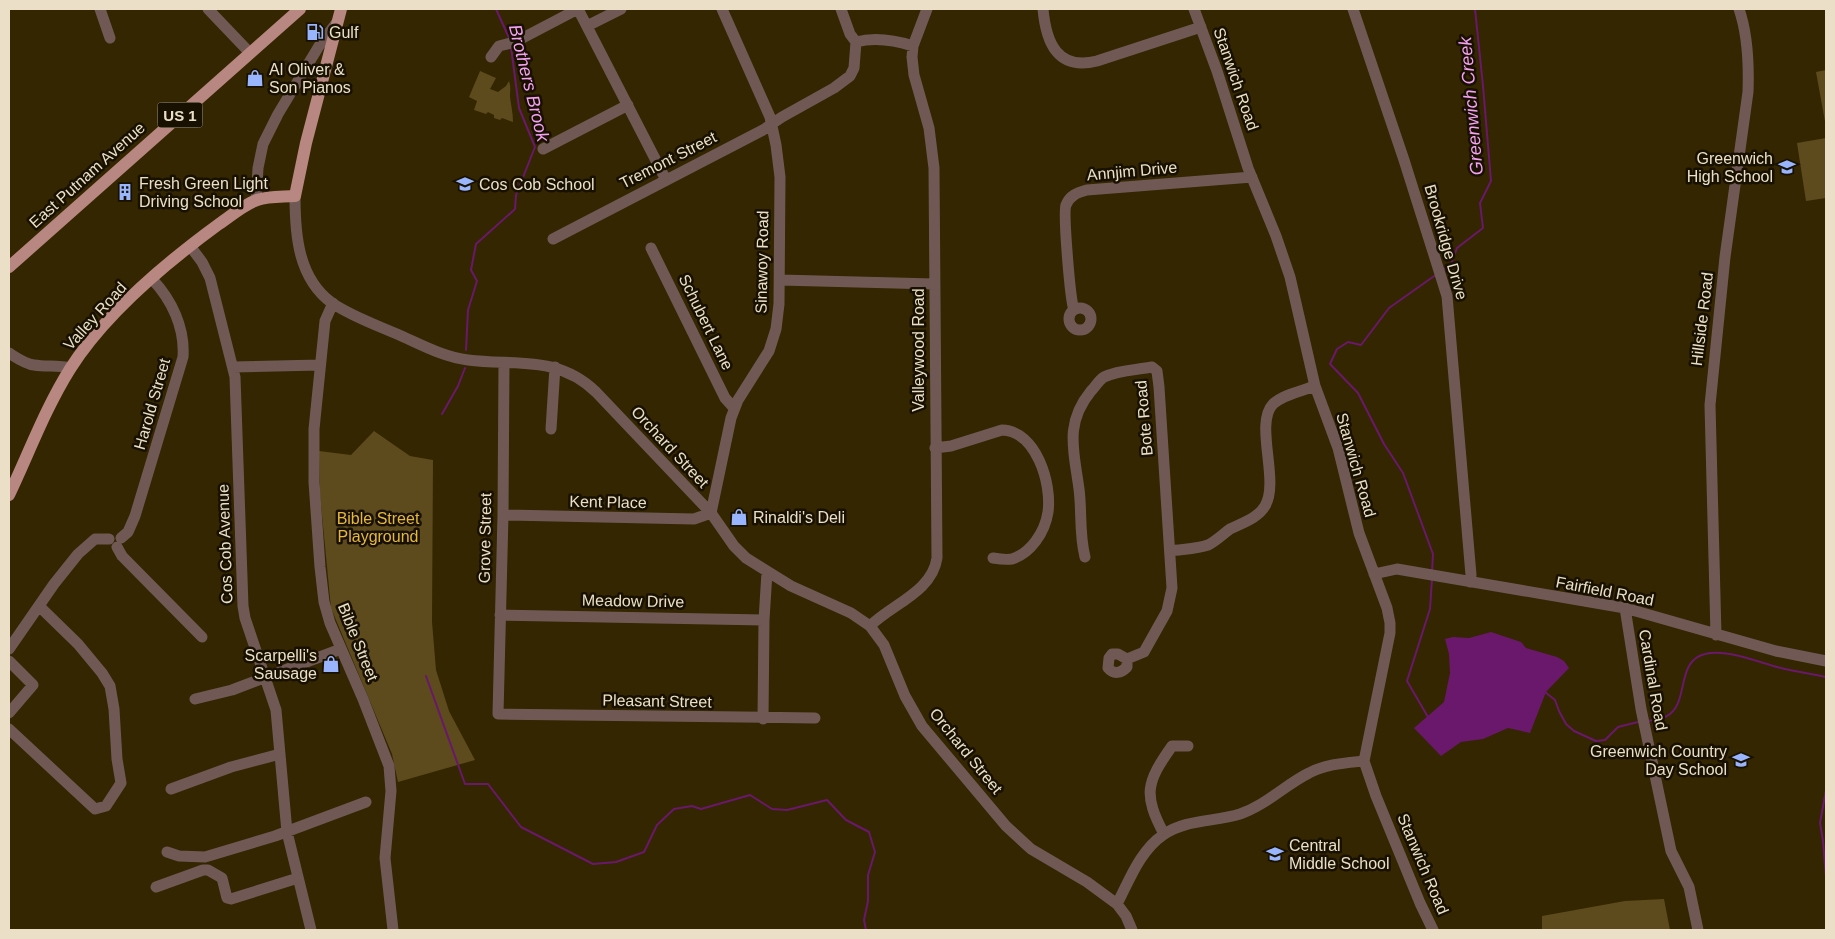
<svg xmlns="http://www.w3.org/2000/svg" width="1835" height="939" font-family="Arial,sans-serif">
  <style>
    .green { fill: #5d4b1e }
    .water { fill: #6a186b }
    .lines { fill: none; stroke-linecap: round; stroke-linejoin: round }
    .stream { stroke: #6a186b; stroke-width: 2 }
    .minor { stroke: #705955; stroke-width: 11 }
    .major { stroke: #b88781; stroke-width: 12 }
    .labels { text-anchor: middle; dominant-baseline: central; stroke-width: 5; stroke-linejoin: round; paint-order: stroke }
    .shield { fill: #181000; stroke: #aca28b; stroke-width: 1 }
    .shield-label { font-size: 15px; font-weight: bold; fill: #ebe0c7 }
    .poi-label { font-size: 16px; fill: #ebe0c7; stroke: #181000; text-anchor: start }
    .street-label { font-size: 16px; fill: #ebe0c7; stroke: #181000 }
    .park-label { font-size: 16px; fill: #e6b83e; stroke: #181000 }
    .water-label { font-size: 18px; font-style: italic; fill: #f6a2f4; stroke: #181000 }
  </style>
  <rect width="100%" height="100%" fill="#342600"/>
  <path class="green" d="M 1826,70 L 1826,127 L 1816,72 Z
    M 480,71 L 496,78 L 490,89 L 498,92 L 506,86 L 509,81 C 511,87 510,91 510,97 C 511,105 513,113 513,122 L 502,118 L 500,120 L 494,118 L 494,115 L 488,112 L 486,114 L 474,110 L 477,101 L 469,97 Z
    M 1826,138 L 1826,198 L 1806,201 L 1797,143 Z
    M 374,431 L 410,456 L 433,460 L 432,622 L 436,670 L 449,711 L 475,760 L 398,782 L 392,754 L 331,608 L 320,494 L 319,451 L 351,455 Z
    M 1664,899 L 1670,930 L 1542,930 L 1542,916 L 1625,901 Z"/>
  <path class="water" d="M 1491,632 L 1521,642 L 1526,648 L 1557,657 L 1564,661 L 1569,668 L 1546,692 L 1530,733 L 1508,728 L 1483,739 L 1461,742 L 1441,756 L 1414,728 L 1444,702 L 1450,673 L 1449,654 L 1445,639 L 1453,637 L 1469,638 Z"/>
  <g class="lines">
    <path class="stream" d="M 496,9 L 510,40
      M 1443,270 L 1451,264 L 1457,248 L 1483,228 L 1480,203 L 1491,181 L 1483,86 L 1475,9
      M 466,350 L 468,310 L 477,281 L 471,270 L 476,244 L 515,209 L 516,195 L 535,147 L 519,108 L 511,47
      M 442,414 L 458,386 L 465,368
      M 1432,572 L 1433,554 L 1403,473 L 1384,444 L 1358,393 L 1330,364 L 1337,349 L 1348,342 L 1361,345 L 1389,308 L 1437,274
      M 426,676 L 465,784 L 488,784 L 521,827 L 593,864 L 616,862 L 644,852 L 657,825 L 674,809 L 692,806 L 701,809 L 750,795 L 772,809 L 787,810 L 827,800 L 846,820 L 869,832 L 875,852 L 868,875 L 868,901 L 864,920 L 866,930
      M 1545,692 L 1555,700 L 1559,711 L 1566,724 L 1574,731 L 1596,741 L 1605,740 L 1618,727 L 1638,722
      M 1428,717 L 1407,681 L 1430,609 L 1432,579
      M 1648,721 C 1654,720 1661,719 1667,716 C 1690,703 1675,661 1705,654 C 1728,648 1762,664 1785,669 C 1798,672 1813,674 1826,677
      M 1826,790 L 1820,823 L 1823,841 L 1826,877"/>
    <path class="minor" d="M 100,9 L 110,38
      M 208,9 L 250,53
      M 578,9 L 666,180
      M 1043,9 C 1046,42 1057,71 1097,61 L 1201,27
      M 1194,9 L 1217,71 L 1248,168 L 1276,236 L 1290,277 L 1315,386 L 1338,448 L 1359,533 L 1387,608 L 1390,623 L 1390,633 L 1364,761 L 1376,796 L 1420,903 L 1433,930
      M 1353,9 L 1404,160 L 1447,296 L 1471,575 L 1470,582
      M 587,26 L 621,9
      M 856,42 C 875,37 894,40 913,46
      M 491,57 L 499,46 L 515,42 L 578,9
      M 543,149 L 628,105
      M 295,196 C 295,235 298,278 332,303 C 351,316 376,325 397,334 C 420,344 443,357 468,360 C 516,366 558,355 596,392 L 711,513 L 734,546 L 746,558 L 791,586 L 851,613 L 870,626 L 884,645 L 905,696 L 922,726 L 1006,826 L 1031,849 L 1087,882 L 1117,904 L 1126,916 L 1132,930
      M 256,200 L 258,168 L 263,144 L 278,114 L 319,46 L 337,22
      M 553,239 L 763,130 L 782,117 L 834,88 L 850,76 L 854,68 L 856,42 L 850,34 L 841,9
      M 190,246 L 202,262 L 210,278 L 235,377 L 243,606 L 245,618 L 276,710 L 287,832 L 311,930
      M 651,248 L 725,398 L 734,408
      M 780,280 L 934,284
      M 333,303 L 325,321 L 314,429 L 314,482 L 320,567 L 324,602 L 330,623 L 363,699 L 389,766 L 391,791 L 385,858 L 393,930
      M1069 319a11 11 0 1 1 22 0a11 11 0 1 1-22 0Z
      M 1074,310 C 1070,299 1063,212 1066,205 C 1070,195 1077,193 1087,190 L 1252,177
      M 9,353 C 17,358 25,364 34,365 C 46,367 58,365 71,368
      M 504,363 L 503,515 L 498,714 L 815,718
      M 233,367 L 320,365
      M 551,429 L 555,367
      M 935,448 L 951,446 L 1002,430 C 1036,431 1052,483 1048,512 C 1045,532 1031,553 1012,559 C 1006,560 999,559 993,558
      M 503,515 L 694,519 L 711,513 L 731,418 L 738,400 L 769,351 L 776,329 L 779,304 L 780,177 L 776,145 L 770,117 L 722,9
      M 121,538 L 128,532 L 135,516 L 183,357 C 185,328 172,300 152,279
      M 117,547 L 122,556 L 202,637
      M 1170,551 C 1182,549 1197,549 1208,545 C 1216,541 1223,534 1230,529 C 1242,523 1258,518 1265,506 C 1280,481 1254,424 1273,404 C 1284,394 1302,391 1315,386
      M 1085,557 C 1079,534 1082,512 1079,489 C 1074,451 1064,424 1091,391 C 1095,387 1099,380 1104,377 C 1118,370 1136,370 1152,367 L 1157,371 L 1159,387 L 1172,588 L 1167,611 L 1144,652 L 1127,659 L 1127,667 C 1121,673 1114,675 1108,668 L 1109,658 L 1112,654 L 1118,654 L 1127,659
      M 1374,574 L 1397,569 L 1625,608 L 1776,651 L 1826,661
      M 1625,608 L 1641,709 L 1671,851 L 1689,887 L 1698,930
      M 500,615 L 764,620
      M 870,626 C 892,604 932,592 937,558 L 934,168 L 929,128 L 914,75 L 912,57 L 913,46 L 927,9
      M 1716,635 L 1710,405 L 1725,257 L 1748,92 C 1749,64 1748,35 1739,9
      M 9,649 L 54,584 L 78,554 L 95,539 L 109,539
      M 9,661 L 33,685 L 9,713
      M 195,699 L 232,690 L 341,649
      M 763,719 L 764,620 L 767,572
      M 9,729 L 95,809 L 106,806 L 121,783 L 117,759 L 114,709 L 110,686 L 102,673 L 78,644 L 39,606
      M 171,789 L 231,767 L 280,754
      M 1164,834 C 1143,794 1146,783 1172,746 L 1188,746
      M 167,852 L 179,856 L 205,857 L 275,836 L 366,802
      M 156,887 L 203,870 L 208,870 L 222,878 L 227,898 L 231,899 L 298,878
      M 1117,904 C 1130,879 1140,851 1163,835 C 1185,819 1215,822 1240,814 C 1266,805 1285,785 1309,773 C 1326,764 1345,763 1364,761"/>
    <path class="major" d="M 9,267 L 300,9
      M 9,495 C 29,453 45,409 70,369 C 104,315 167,262 219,224 C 231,216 243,205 257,200 C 269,196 282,197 295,196 L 306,143 L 341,9"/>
  </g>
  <defs>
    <g id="fuel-bare" transform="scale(1.35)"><path d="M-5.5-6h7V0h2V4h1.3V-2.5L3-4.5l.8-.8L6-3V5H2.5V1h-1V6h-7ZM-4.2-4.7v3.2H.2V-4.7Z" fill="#99b5fd" stroke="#181000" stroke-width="2.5" paint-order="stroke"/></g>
    <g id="shop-bare" transform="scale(1.35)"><path d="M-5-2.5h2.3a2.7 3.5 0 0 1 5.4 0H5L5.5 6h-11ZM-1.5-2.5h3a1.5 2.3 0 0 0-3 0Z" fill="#99b5fd" stroke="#181000" stroke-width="2.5" paint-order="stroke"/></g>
    <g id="school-bare" transform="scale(1.35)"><path d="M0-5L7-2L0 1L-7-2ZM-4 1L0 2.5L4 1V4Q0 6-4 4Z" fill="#99b5fd" stroke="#181000" stroke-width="2.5" paint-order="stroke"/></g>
    <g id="building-bare" transform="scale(1.35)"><path d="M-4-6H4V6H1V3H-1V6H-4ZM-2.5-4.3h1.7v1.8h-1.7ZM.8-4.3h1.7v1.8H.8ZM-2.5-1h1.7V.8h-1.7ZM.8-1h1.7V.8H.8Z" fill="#99b5fd" stroke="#181000" stroke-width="2.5" paint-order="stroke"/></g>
  </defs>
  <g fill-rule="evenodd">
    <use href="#fuel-bare" x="315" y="32"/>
    <use href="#shop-bare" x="255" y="78"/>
    <use href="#school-bare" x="1787" y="167"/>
    <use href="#school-bare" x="465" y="184"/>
    <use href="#building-bare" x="125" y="192"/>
    <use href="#shop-bare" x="739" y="517"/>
    <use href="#shop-bare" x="331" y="664"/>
    <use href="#school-bare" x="1741" y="760"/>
    <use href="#school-bare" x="1275" y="854"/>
  </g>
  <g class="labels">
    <rect class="shield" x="157.5" y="102.5" width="45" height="25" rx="4"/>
    <g class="shield-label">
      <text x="180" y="115">US 1</text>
    </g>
    <g class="poi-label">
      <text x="329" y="32">Gulf</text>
      <text x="269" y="69">Al Oliver &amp;<tspan x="269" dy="18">Son Pianos</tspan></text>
      <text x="1773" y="158" text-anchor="end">Greenwich<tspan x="1773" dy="18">High School</tspan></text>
      <text x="139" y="183">Fresh Green Light<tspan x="139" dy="18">Driving School</tspan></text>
      <text x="479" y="184">Cos Cob School</text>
      <text x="753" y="517">Rinaldi's Deli</text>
      <text x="317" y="655" text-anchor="end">Scarpelli's<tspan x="317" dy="18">Sausage</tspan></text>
      <text x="1727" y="751" text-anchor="end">Greenwich Country<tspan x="1727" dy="18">Day School</tspan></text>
      <text x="1289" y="845">Central<tspan x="1289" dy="18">Middle School</tspan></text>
    </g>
    <g class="street-label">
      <text transform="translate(1236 79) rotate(71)">Stanwich Road</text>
      <text transform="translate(668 160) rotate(-27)">Tremont Street</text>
      <text transform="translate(1132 171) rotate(-5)">Annjim Drive</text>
      <text transform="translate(87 175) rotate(-42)">East Putnam Avenue</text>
      <text transform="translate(1446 242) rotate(74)">Brookridge Drive</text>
      <text transform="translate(762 262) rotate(-89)">Sinawoy Road</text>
      <text transform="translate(95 316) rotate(-48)">Valley Road</text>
      <text transform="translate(1702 319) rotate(-83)">Hillside Road</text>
      <text transform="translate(706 322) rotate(64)">Schubert Lane</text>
      <text transform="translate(918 350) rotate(-90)">Valleywood Road</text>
      <text transform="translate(152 404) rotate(-74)">Harold Street</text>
      <text transform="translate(1144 418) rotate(-95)">Bote Road</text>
      <text transform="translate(670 447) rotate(47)">Orchard Street</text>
      <text transform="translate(1356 465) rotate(74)">Stanwich Road</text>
      <text transform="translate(608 502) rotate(1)">Kent Place</text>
      <text transform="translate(485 538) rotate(-89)">Grove Street</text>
      <text transform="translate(225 544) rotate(-92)">Cos Cob Avenue</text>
      <text transform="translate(1605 591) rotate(11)">Fairfield Road</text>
      <text transform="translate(633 601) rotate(1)">Meadow Drive</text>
      <text transform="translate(358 642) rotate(68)">Bible Street</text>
      <text transform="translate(1653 680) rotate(80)">Cardinal Road</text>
      <text transform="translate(657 701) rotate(1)">Pleasant Street</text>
      <text transform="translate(966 751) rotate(51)">Orchard Street</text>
      <text transform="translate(1423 864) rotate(67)">Stanwich Road</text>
    </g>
    <g class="park-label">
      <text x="378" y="518">Bible Street<tspan x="378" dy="18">Playground</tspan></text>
    </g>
    <g class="water-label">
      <text transform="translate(529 83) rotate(76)">Brothers Brook</text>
      <text transform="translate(1471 106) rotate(-95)">Greenwich Creek</text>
    </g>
  </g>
  <rect width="1835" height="939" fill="none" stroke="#ebe0c7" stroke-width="20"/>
</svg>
